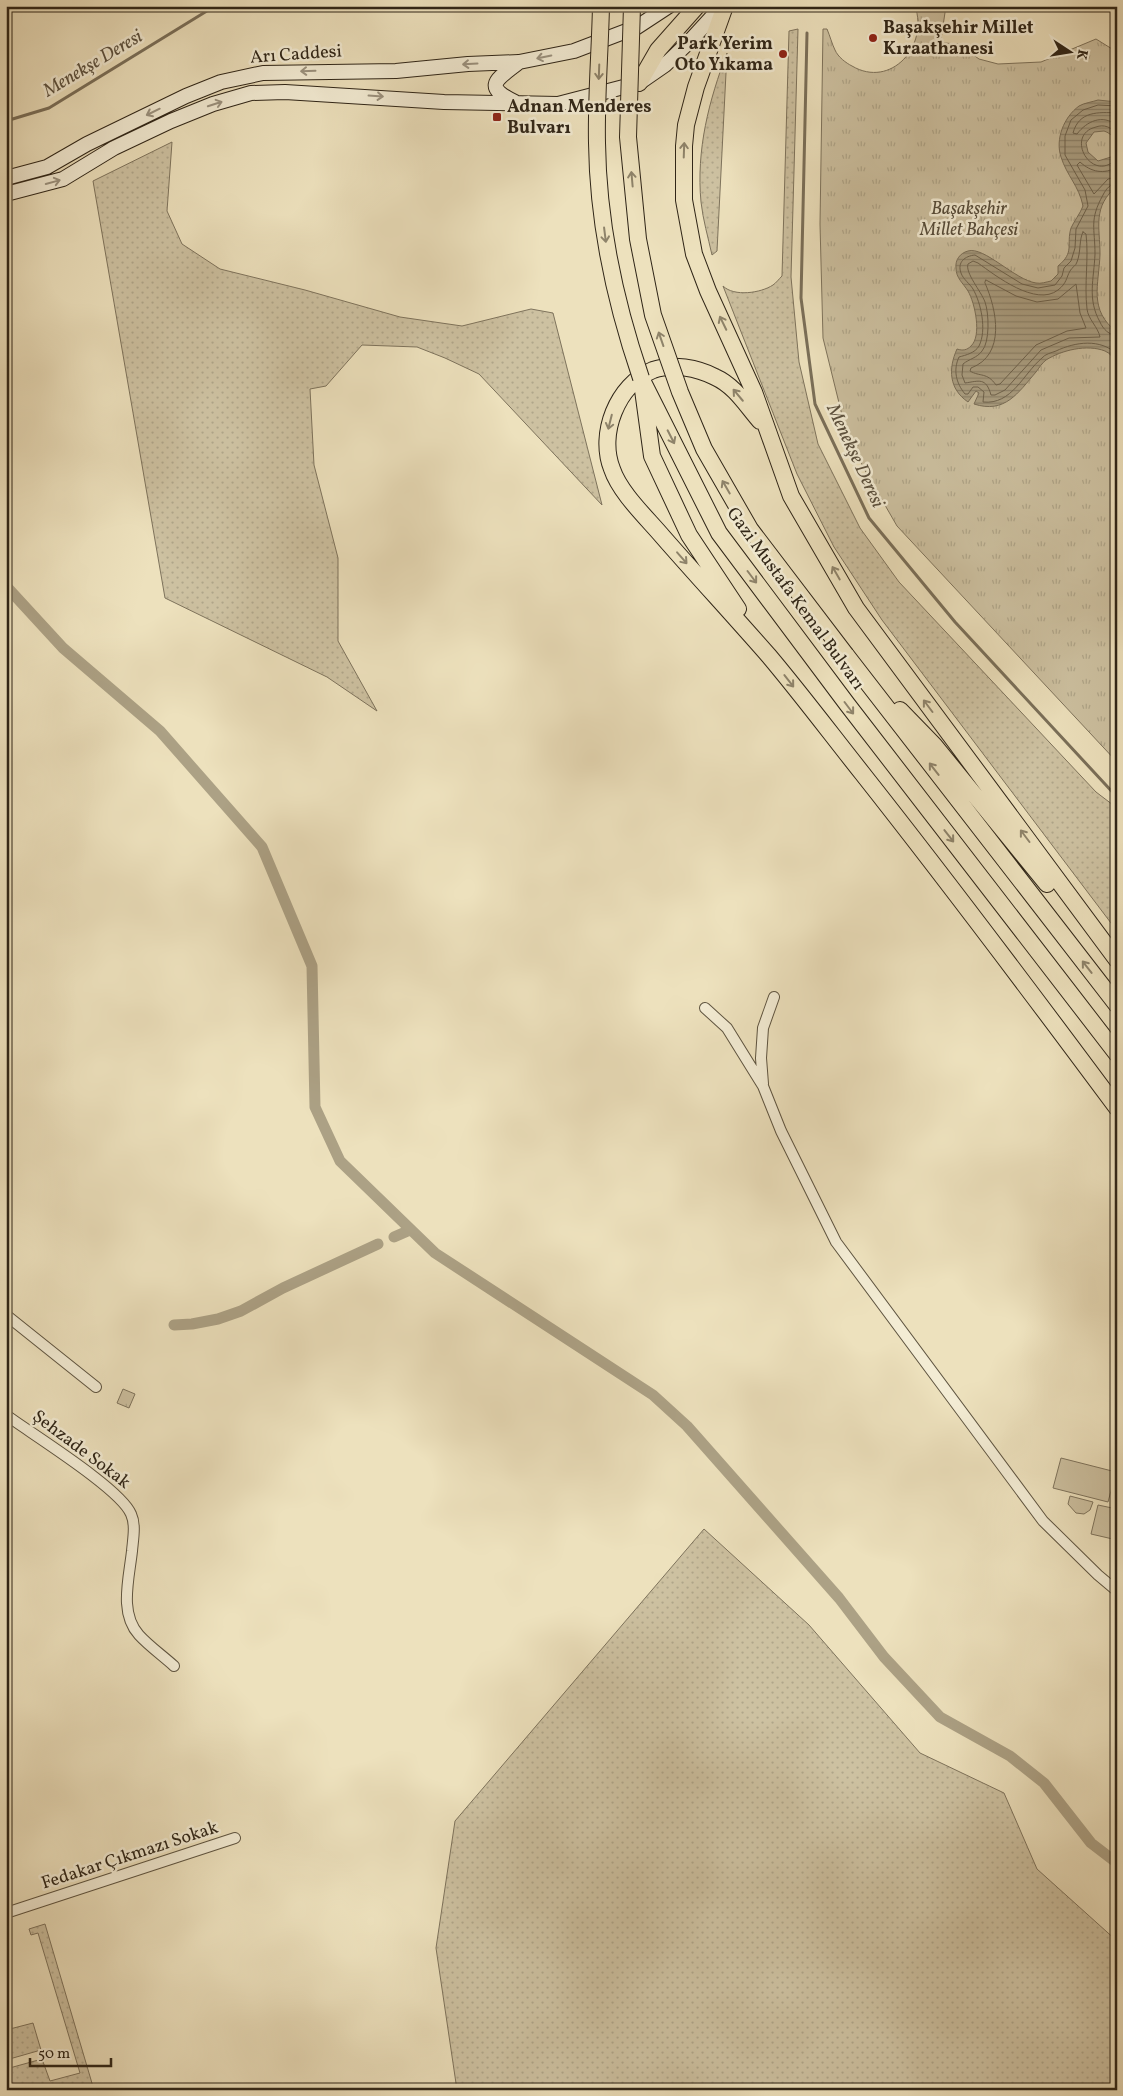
<svg xmlns="http://www.w3.org/2000/svg" width="1123" height="2096" font-family="Vollkorn,serif">
  <style>
    .grass { fill: url(#grass-dots); stroke: #7e735c }
    .park { fill: url(#park-tufts); stroke: #7e735c }
    .garden { fill: #cdc1a1; stroke: #7e735c }
    .water { fill: url(#water-rules); stroke: #7a6f59; fill-rule: evenodd }
    .lines { fill: none; stroke-linecap: round; stroke-linejoin: round }
    .shore { stroke: #6e634e; stroke-width: 1 }
    .stream { stroke: #7a6f59; stroke-width: 3 }
    .canal { stroke: #aca185; stroke-width: 11 }
    .minor-casing { stroke: #5e5440; stroke-width: 12 }
    .secondary-casing { stroke: #2f2517; stroke-width: 16 }
    .trunk-casing { stroke: #2f2517; stroke-width: 18 }
    .minor { stroke: #f3ecd4; stroke-width: 10 }
    .secondary { stroke: #f3ecd4; stroke-width: 14 }
    .trunk { stroke: #ede1bd; stroke-width: 16 }
    .trunk-bridge-casing { stroke: #2f2517; stroke-width: 18; stroke-linecap: butt }
    .trunk-bridge { stroke: #ede1bd; stroke-width: 16 }
    .oneway { stroke: #9b927f }
    .oneway2 { stroke: #8e836a }
    .poi-dot { fill: #8f2418; stroke: #f3ecd4; stroke-width: 2 }
    .labels { text-anchor: middle; dominant-baseline: central; stroke-width: 5; stroke-linejoin: round; paint-order: stroke }
    .poi-label { font-size: 18px; font-weight: bold; fill: #2f2517; stroke: #f3ecd4; text-anchor: start }
    .street-label { font-size: 18px; fill: #2f2517; stroke: #f3ecd4 }
    .park-label { font-size: 18px; font-style: italic; fill: #564c3a; stroke: #f3ecd4 }
    .water-label { font-size: 19px; font-style: italic; fill: #5b503e; stroke: #f3ecd4 }
  </style>
  <defs>
    <pattern id="grass-dots" width="8" height="8" patternUnits="userSpaceOnUse" patternTransform="scale(1.25)"><rect width="8" height="8" fill="#cdc1a1"/><path d="M2 2h.1M6 6h.1" fill="none" stroke="#b0a68a" stroke-width="1.8" stroke-linecap="round"/></pattern>
    <pattern id="park-tufts" width="24" height="20" patternUnits="userSpaceOnUse" patternTransform="scale(1.25)"><rect width="24" height="20" fill="#cdc1a1"/><path d="M3 7l-1-3M5 7V3M7 7l1-3M15 17l-1-3M17 17v-4M19 17l1-3" fill="none" stroke="#b0a68a"/></pattern>
    <pattern id="water-rules" width="6" height="5" patternUnits="userSpaceOnUse" patternTransform="scale(1.25)"><rect width="6" height="5" fill="#aca185"/><path d="M0 2.5h6" fill="none" stroke="#8c836c"/></pattern>
  </defs>
  <rect width="100%" height="100%" fill="#ede1bd"/>
  <filter id="stains"><feTurbulence type="fractalNoise" baseFrequency=".004" numOctaves="4"/><feColorMatrix values="0 0 0 0 .2 0 0 0 0 .09 0 0 0 0 .02 0 0 0 .5 -.17"/></filter>
  <radialGradient id="worn" r=".72"><stop offset=".6" stop-color="#630" stop-opacity="0"/><stop offset="1" stop-color="#630" stop-opacity=".3"/></radialGradient>
  <path class="grass" d="M 798,29 L 791,277 L 799,362 L 818,444 L 860,528 L 899,582 L 1096,792 L 1117,808 L 1117,931 L 882,620 L 834,547 L 797,474 L 723,286 C 734,297 761,293 773,285 C 776,283 779,279 782,276 L 789,31 Z
    M 727,53 L 717,251 L 712,255 C 708,237 703,220 701,202 C 696,150 709,100 727,53 Z
    M 172,142 L 167,211 L 182,244 L 220,269 L 305,290 L 400,317 L 462,326 L 531,309 L 553,313 L 602,505 L 479,374 L 445,358 L 417,347 L 362,345 L 326,386 L 310,389 L 314,465 L 338,558 L 338,641 L 377,711 L 327,677 L 165,598 L 93,181 Z
    M 704,1529 L 809,1625 L 920,1753 L 1004,1793 L 1037,1869 L 1117,1941 L 1117,2090 L 457,2090 L 436,1948 L 455,1821 Z
    M 45,1924 L 94,2090 L 6,2090 L 6,2069 L 42,2059 L 50,2081 L 80,2073 L 38,1933 L 31,1935 L 29,1929 Z
    M 33,2023 L 41,2050 L 6,2060 L 6,2030 Z"/>
  <path class="park" d="M 915,6 L 946,6 L 941,39 L 944,43 L 958,44 L 979,59 L 998,64 L 1041,62 L 1096,39 L 1117,52 L 1117,762 L 897,526 L 863,467 L 842,415 L 823,338 L 820,224 L 823,29 L 827,29 C 830,36 832,44 835,50 C 838,57 846,63 852,66 C 891,89 929,46 915,6 Z
    M 123,1389 L 135,1394 L 129,1408 L 117,1403 Z"/>
  <path class="garden" d="M 1061,1458 L 1116,1472 L 1108,1502 L 1053,1488 Z
    M 1070,1496 L 1093,1502 L 1090,1510 L 1084,1514 L 1076,1513 L 1068,1504 Z
    M 1098,1505 L 1117,1509 L 1117,1540 L 1091,1534 Z"/>
  <path class="water" d="M 1098,100 L 1117,102 L 1117,186 C 1092,207 1100,227 1100,254 C 1099,285 1088,310 1117,332 L 1117,361 C 1113,358 1110,353 1105,351 C 1087,344 1062,350 1046,360 C 1042,363 1039,368 1036,372 C 1018,393 1005,414 974,404 L 979,393 L 976,391 L 968,402 C 949,389 948,369 957,349 C 963,351 967,350 971,346 C 982,336 975,303 968,291 C 963,283 956,278 956,268 C 955,260 960,253 968,251 C 984,246 1015,280 1036,283 C 1041,284 1046,282 1051,281 L 1058,274 L 1058,266 C 1075,252 1066,245 1071,228 C 1074,221 1080,214 1083,206 C 1079,186 1067,176 1061,157 C 1055,139 1064,117 1079,106 C 1084,103 1092,102 1098,100 ZM 1104,131 C 1116,135 1119,146 1111,157 L 1098,161 L 1088,152 L 1086,143 L 1094,132 Z"/>
  <g class="lines">
    <path class="shore" d="M 1117,106 L 1098,105 L 1083,110 L 1071,120 L 1065,136 L 1065,155 L 1085,190 L 1088,206 L 1076,229 L 1075,248 L 1071,261 L 1064,268 L 1062,276 L 1055,285 L 1038,288 L 1022,284 L 975,255 C 965,256 957,262 961,273 C 963,279 970,284 973,289 C 981,303 987,330 979,346 C 975,353 966,355 959,357 C 953,370 956,383 965,394 L 968,394 L 973,387 L 978,387 L 984,392 L 983,402 C 1012,405 1023,374 1042,358 C 1045,354 1051,353 1056,351 C 1075,342 1100,338 1117,354
      M 1117,113 C 1098,112 1079,111 1073,133 L 1077,134 C 1087,121 1102,114 1117,125
      M 1117,134 C 1111,127 1104,124 1096,127 C 1063,135 1093,186 1117,158
      M 1117,167 C 1104,175 1091,172 1080,162 L 1077,165 L 1094,194 L 1108,179 L 1117,177
      M 1117,183 C 1110,184 1106,189 1103,195 C 1089,220 1095,228 1095,254 C 1094,279 1087,299 1100,322 C 1103,329 1109,335 1117,336
      M 1083,232 L 1086,234 C 1089,259 1084,283 1087,309 C 1088,319 1098,327 1100,337 L 1069,338 L 1041,350 L 1005,390 L 995,395 L 991,395 C 986,377 979,381 965,383 L 962,375 L 963,364 C 969,359 977,358 982,351 C 990,342 989,313 985,302 C 981,291 965,273 968,264 L 973,261 L 978,263 C 996,276 1036,307 1058,290 C 1067,283 1066,278 1070,271 C 1072,267 1076,266 1077,262 C 1081,252 1079,239 1083,232 Z
      M 986,280 L 1016,296 L 1037,302 L 1058,299 L 1076,284 L 1080,313 L 1086,328 L 1067,331 L 1036,345 L 1000,384 L 996,385 C 987,372 980,377 970,371 L 971,368 C 1006,355 997,310 985,283 Z"/>
    <path class="stream" d="M 807,33 L 801,298 L 815,404 L 869,518 L 955,622 L 1117,797
      M 6,121 L 49,108 L 215,6"/>
    <path class="canal" d="M 6,586 L 63,648 L 160,731 L 262,847 L 312,966 L 315,1107 L 340,1161 L 435,1253 L 653,1395 L 687,1426 L 839,1598 L 884,1657 L 940,1717 L 1010,1756 L 1044,1783 L 1091,1843 L 1117,1863
      M 394,1237 L 410,1230
      M 174,1325 L 192,1324 L 218,1319 L 241,1311 L 283,1288 L 378,1244"/>
    <g class="minor-casing">
      <path id="minor" d="M 705,1008 L 727,1028 L 763,1086 L 781,1131 L 836,1242 L 1043,1521 L 1098,1575 L 1117,1591
        M 763,1084 L 761,1058 L 763,1028 L 774,997
        M 6,1315 L 96,1387
        M 6,1415 C 32,1434 121,1489 131,1514 C 136,1525 133,1539 132,1551 C 129,1579 119,1613 139,1635 C 149,1646 163,1656 174,1666
        M 6,1913 L 235,1838"/>
    </g>
    <g class="secondary-casing">
      <path id="secondary" d="M 515,102 C 481,86 498,79 519,62
        M 6,178 L 47,167 L 87,144 L 186,96 L 221,82 L 263,73 L 396,71 L 468,64 L 519,62 L 574,51 L 637,27 L 669,6
        M 6,194 L 63,179 L 114,148 L 171,121 L 213,104 L 251,93 L 285,92 L 444,102 L 558,104 L 639,83 L 665,65 L 690,41 L 722,6"/>
    </g>
    <g class="trunk-casing">
      <path id="trunk" d="M 725,6 L 696,87 L 686,125 L 684,146 L 684,200 L 694,254 L 708,291 L 754,392 L 791,496 L 856,608 L 1117,960
        M 639,83 L 658,50 L 697,6
        M 641,378 L 719,533 L 847,704 L 1117,1054
        M 643,390 L 652,456 L 689,535 L 738,609
        M 760,421 C 746,405 735,386 715,377 C 698,368 672,363 653,370 C 617,385 598,434 612,469 C 620,493 647,518 663,537 C 698,577 734,616 769,656 C 801,694 831,734 862,773 C 949,883 1033,995 1117,1108
        M 846,655 L 1117,1005
        M 900,710 L 934,745 L 1047,884"/>
    </g>
    <use href="#minor" class="minor"/>
    <use href="#secondary" class="secondary"/>
    <use href="#trunk" class="trunk"/>
    <g class="trunk-bridge-casing">
      <path id="trunk-bridge" d="M 601,6 C 600,52 596,98 597,143 C 598,224 615,302 641,378
        M 632,6 L 628,137 L 638,239 L 653,315 L 680,392 L 704,449 L 750,529 L 846,655"/>
    </g>
    <use href="#trunk-bridge" class="trunk-bridge"/>
  </g>
  <defs><path id="oneway-shaft" d="M-6 0H5M1.5-3L5.5 0L1.5 3" fill="none" stroke-width="1.6" stroke-linecap="round" stroke-linejoin="round" transform="scale(1.25)"/></defs>
  <g class="oneway">
    <use href="#oneway-shaft" transform="translate(544 57) rotate(168)"/>
    <use href="#oneway-shaft" transform="translate(470 64) rotate(177)"/>
    <use href="#oneway-shaft" transform="translate(308 71) rotate(178)"/>
    <use href="#oneway-shaft" transform="translate(376 96) rotate(4)"/>
    <use href="#oneway-shaft" transform="translate(215 104) rotate(-18)"/>
    <use href="#oneway-shaft" transform="translate(153 112) rotate(154)"/>
    <use href="#oneway-shaft" transform="translate(53 182) rotate(-15)"/>
  </g>
  <g class="oneway2">
    <use href="#oneway-shaft" transform="translate(599 72) rotate(92)"/>
    <use href="#oneway-shaft" transform="translate(684 150) rotate(-88)"/>
    <use href="#oneway-shaft" transform="translate(632 179) rotate(-95)"/>
    <use href="#oneway-shaft" transform="translate(605 235) rotate(83)"/>
    <use href="#oneway-shaft" transform="translate(723 323) rotate(-116)"/>
    <use href="#oneway-shaft" transform="translate(661 339) rotate(-109)"/>
    <use href="#oneway-shaft" transform="translate(738 395) rotate(-130)"/>
    <use href="#oneway-shaft" transform="translate(610 422) rotate(104)"/>
    <use href="#oneway-shaft" transform="translate(671 437) rotate(63)"/>
    <use href="#oneway-shaft" transform="translate(726 487) rotate(-120)"/>
    <use href="#oneway-shaft" transform="translate(682 558) rotate(49)"/>
    <use href="#oneway-shaft" transform="translate(836 573) rotate(-120)"/>
    <use href="#oneway-shaft" transform="translate(752 577) rotate(53)"/>
    <use href="#oneway-shaft" transform="translate(789 681) rotate(52)"/>
    <use href="#oneway-shaft" transform="translate(928 706) rotate(-127)"/>
    <use href="#oneway-shaft" transform="translate(849 708) rotate(53)"/>
    <use href="#oneway-shaft" transform="translate(934 769) rotate(-128)"/>
    <use href="#oneway-shaft" transform="translate(949 836) rotate(52)"/>
    <use href="#oneway-shaft" transform="translate(1025 836) rotate(-127)"/>
    <use href="#oneway-shaft" transform="translate(1087 967) rotate(-128)"/>
  </g>
  <g class="poi-dot">
    <circle cx="873" cy="38" r="5"/>
    <circle cx="783" cy="54" r="5"/>
    <rect x="492" y="112" width="10" height="10" rx="2.5"/>
  </g>
  <g class="labels">
    <g class="poi-label">
      <text x="883" y="28">Başakşehir Millet<tspan x="883" dy="21">Kıraathanesi</tspan></text>
      <text x="773" y="44" text-anchor="end">Park Yerim<tspan x="773" dy="21">Oto Yıkama</tspan></text>
      <text x="507" y="107">Adnan Menderes<tspan x="507" dy="21">Bulvarı</tspan></text>
    </g>
    <g class="street-label">
      <text transform="translate(296 55) rotate(-4)">Arı Caddesi</text>
      <text transform="translate(795 599) rotate(54)">Gazi Mustafa Kemal Bulvarı</text>
      <text transform="translate(81 1450) rotate(37)">Şehzade Sokak</text>
      <text transform="translate(130 1856) rotate(-18)">Fedakar Çıkmazı Sokak</text>
    </g>
    <g class="park-label">
      <text x="969" y="209">Başakşehir<tspan x="969" dy="21">Millet Bahçesi</tspan></text>
    </g>
    <g class="water-label">
      <text transform="translate(93 64) rotate(-31)">Menekşe Deresi</text>
      <text transform="translate(855 456) rotate(65)">Menekşe Deresi</text>
    </g>
  </g>
  <rect width="1123" height="2096" fill="none" stroke="#ede1bd" stroke-width="25"/>
  <rect x="8" y="8" width="1108" height="2081" fill="none" stroke="#2f2517" stroke-width="2.5"/>
  <rect x="12" y="12" width="1098" height="2071" fill="none" stroke="#2f2517"/>
  <g transform="translate(1070 52) rotate(102)" stroke="#f3ecd4" stroke-width="4" paint-order="stroke">
  <path d="M0-4L9 19L0 12L-9 19Z" fill="#2f2517"/>
  <text y="-8" font-size="14" font-weight="bold" text-anchor="middle" fill="#2f2517">K</text>
  </g>
  <path d="M30 2058v8h81v-8" fill="none" stroke="#2f2517" stroke-width="2.5"/>
  <text x="38" y="2058" font-size="15" fill="#2f2517" stroke="#f3ecd4" stroke-width="4" paint-order="stroke">50 m</text>
  <rect width="100%" height="100%" filter="url(#stains)"/>
  <rect width="100%" height="100%" fill="url(#worn)"/>
</svg>
